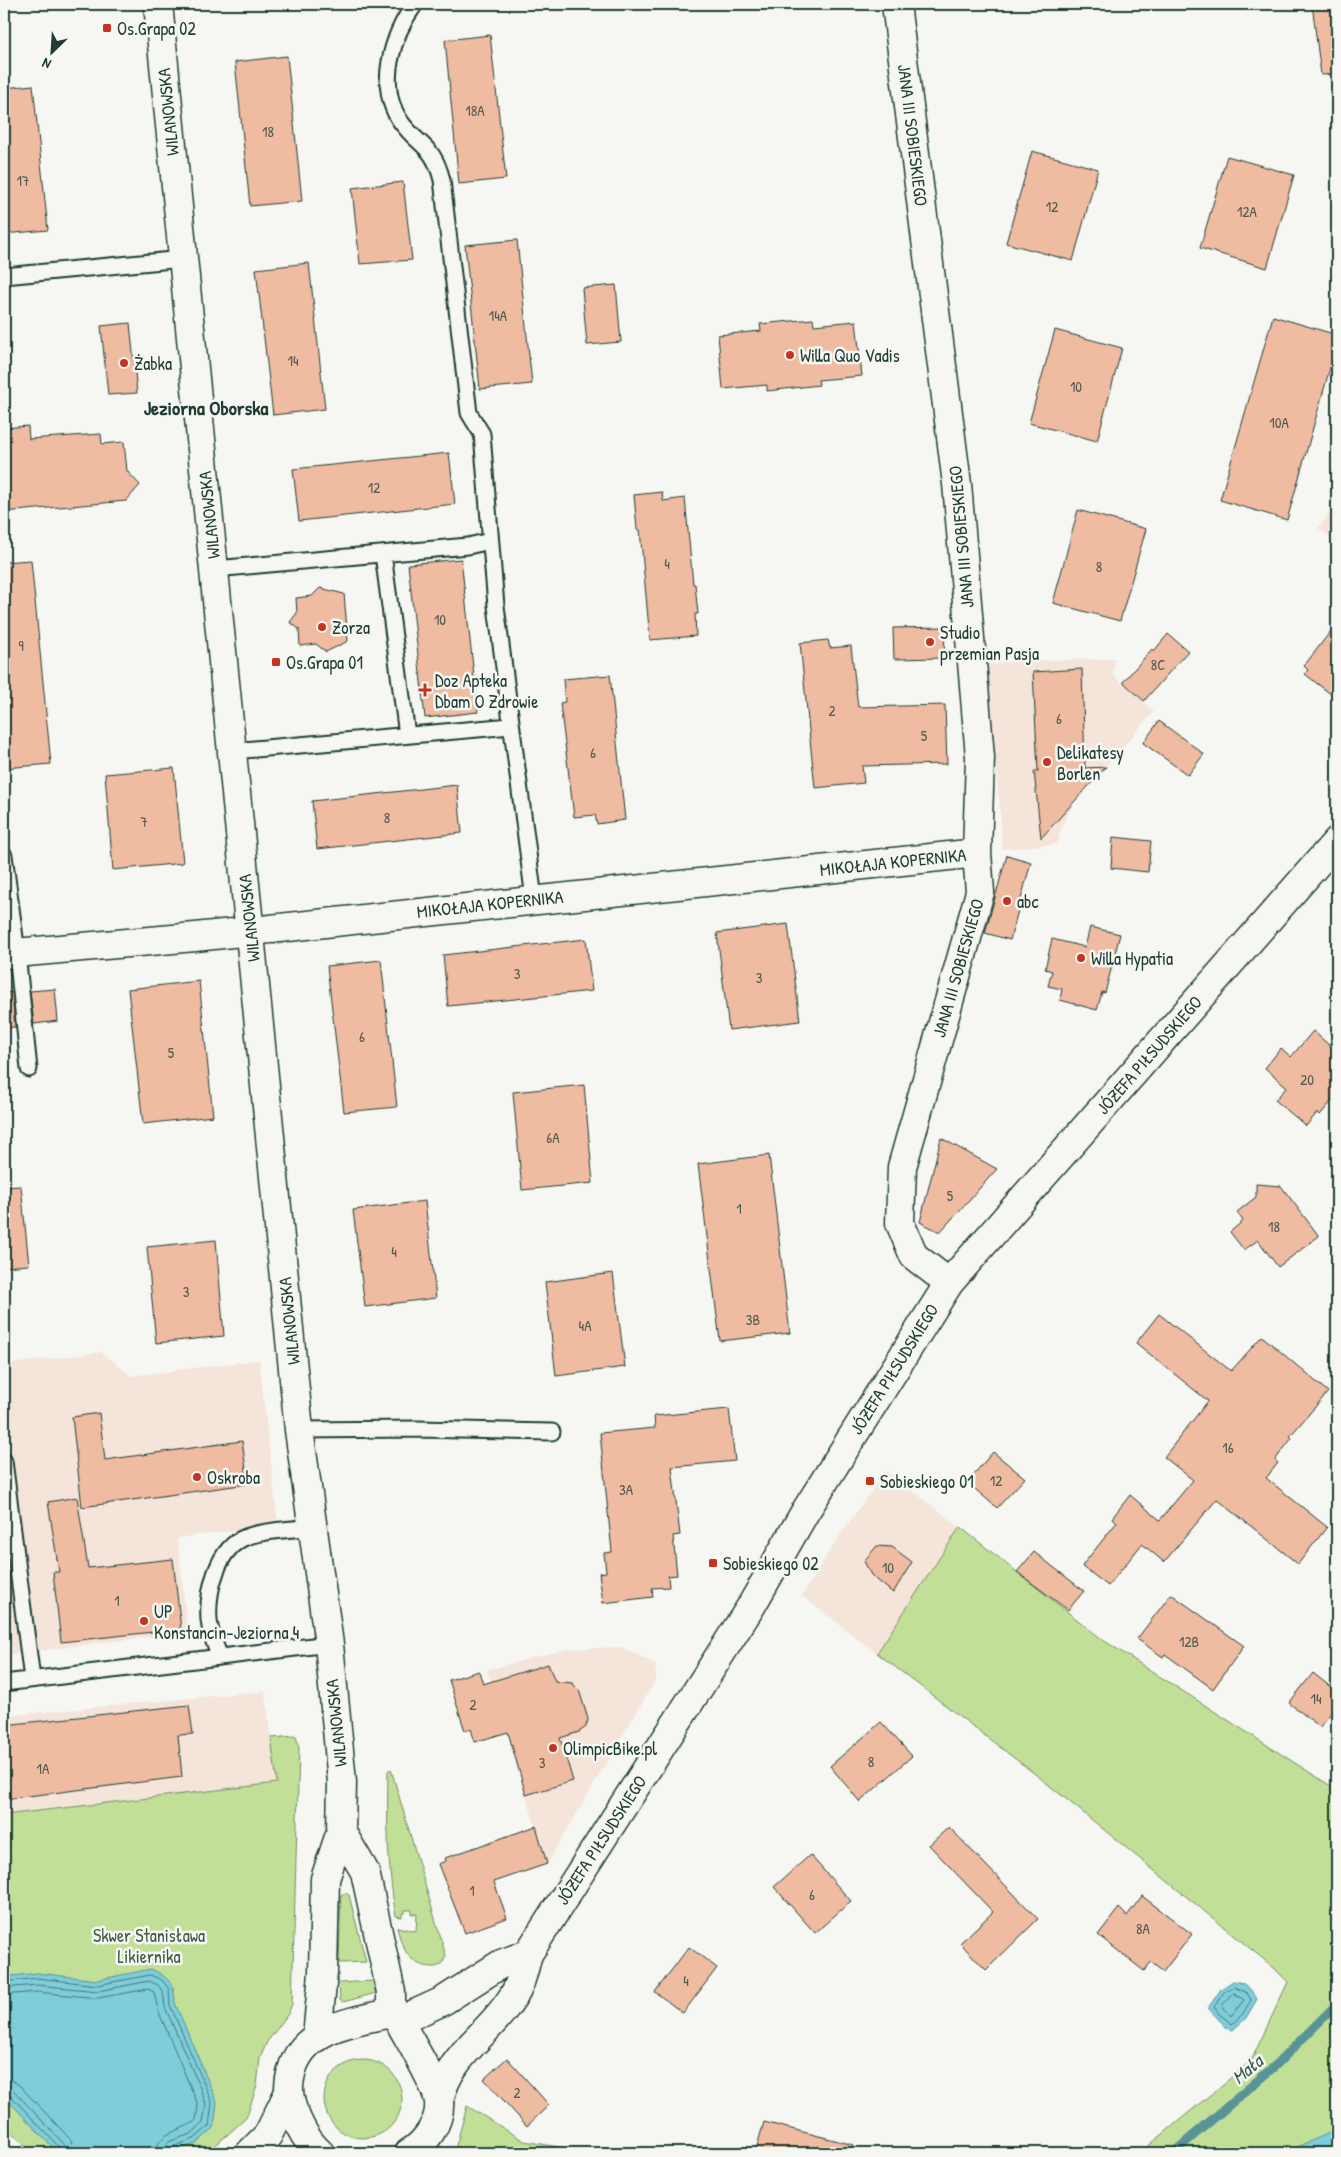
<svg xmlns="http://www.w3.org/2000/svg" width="1341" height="2157" font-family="'Patrick Hand',sans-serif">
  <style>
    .built { fill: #f4e4da }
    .green { fill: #c2df97; stroke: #708e66 }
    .water { fill: #7ecdda; stroke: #589398 }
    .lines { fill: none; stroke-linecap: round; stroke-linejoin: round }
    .shore { stroke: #457776; stroke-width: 1 }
    .stream { stroke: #589398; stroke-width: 9 }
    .building { fill: #efbba1; stroke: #1f3d34 }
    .service-casing { stroke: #1f3d34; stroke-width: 19 }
    .minor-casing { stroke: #1f3d34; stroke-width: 31 }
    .tertiary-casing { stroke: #1f3d34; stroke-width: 31 }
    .secondary-casing { stroke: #1f3d34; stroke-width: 31 }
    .service { stroke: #f6f6f2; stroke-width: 15 }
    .minor { stroke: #f6f6f2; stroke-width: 28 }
    .tertiary { stroke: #f6f6f2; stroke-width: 28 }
    .secondary { stroke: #f6f6f2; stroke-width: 28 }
    .poi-dot { fill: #c8321e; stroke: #f6f6f2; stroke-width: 2 }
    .labels { text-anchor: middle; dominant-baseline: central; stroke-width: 5; stroke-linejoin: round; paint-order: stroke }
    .number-label { font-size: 15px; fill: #535c4f }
    .poi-label { font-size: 18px; fill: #1f3d34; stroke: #f6f6f2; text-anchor: start }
    .street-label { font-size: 18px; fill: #1f3d34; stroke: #f6f6f2 }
    .park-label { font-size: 18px; fill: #405d48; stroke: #f6f6f2 }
    .water-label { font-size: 19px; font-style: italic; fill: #325a55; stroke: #f6f6f2 }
    .quarter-label { font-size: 20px; font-weight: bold; fill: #1f3d34; stroke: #f6f6f2 }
  </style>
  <rect width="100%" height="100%" fill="#f6f6f2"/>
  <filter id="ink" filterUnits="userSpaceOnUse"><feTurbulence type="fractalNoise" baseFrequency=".02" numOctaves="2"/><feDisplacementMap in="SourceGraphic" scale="10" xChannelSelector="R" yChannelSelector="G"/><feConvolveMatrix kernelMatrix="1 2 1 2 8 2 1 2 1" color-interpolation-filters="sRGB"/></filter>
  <g filter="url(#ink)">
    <path class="built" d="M 1337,505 L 1337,543 L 1318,528 Z
      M 1116,659 L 1112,674 L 1154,711 L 1074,803 L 1061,826 L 1058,844 L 1002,849 L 1001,820 L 985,665 L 1015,661 Z
      M 101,1352 L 131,1376 L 259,1360 L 278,1525 L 177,1538 L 188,1632 L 4,1655 L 4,1365 Z
      M 886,1471 L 960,1527 L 877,1653 L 802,1596 L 838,1538 Z
      M 621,1647 L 655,1664 L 656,1679 L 547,1864 L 492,1682 L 486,1670 L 567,1649 Z
      M 265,1691 L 277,1783 L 4,1815 L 4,1716 Z"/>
    <path class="green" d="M 960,1527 L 1103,1640 L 1337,1790 L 1337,2153 L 1140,2153 L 1251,2061 L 1288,1982 L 1273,1967 L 1039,1777 L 877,1653 Z
      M 296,1736 L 299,1748 L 292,2004 L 288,2014 L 267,2042 L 260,2058 L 257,2086 L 246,2118 L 207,2153 L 34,2153 L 4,2126 L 4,1815 L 277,1783 L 271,1738 Z
      M 391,1769 L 446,1956 L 442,1964 L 436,1967 C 410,1968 402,1949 397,1927 L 416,1931 L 417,1914 L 412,1914 L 412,1910 L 405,1910 L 405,1913 L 402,1913 L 402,1917 L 396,1916 C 387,1867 387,1820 388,1771 Z
      M 345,1893 L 349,1895 L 366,1962 L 339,1963 L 341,1895 Z
      M 373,1981 L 376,1993 L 343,2002 L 340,2000 L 339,1983 Z
      M324 2099a39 39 0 1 1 78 0a39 39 0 1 1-78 0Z
      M 467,2106 L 524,2141 L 594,2153 L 454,2153 Z"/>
    <path class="water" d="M 151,1969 C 169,1978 174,1982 175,2003 L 217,2102 L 214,2128 L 196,2144 L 168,2153 L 58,2153 L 4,2096 L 4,1977 L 37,1973 L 97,1980 Z
      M 1233,1981 C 1245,1982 1251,1989 1257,1999 L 1246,2018 L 1233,2030 L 1226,2027 L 1208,2008 L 1221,1989 Z
      M 1337,2130 L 1337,2153 L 1282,2153 Z"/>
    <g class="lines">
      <path class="shore" d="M 4,1982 L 37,1978 L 97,1985 L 150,1975 L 162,1980 L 169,1989 L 170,2005 L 212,2102 L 209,2126 L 194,2139 L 172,2147 L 170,2153
        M 1234,1987 L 1247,1993 L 1251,2000 L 1242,2015 L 1232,2024 L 1219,2014 L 1214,2007 L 1224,1992 Z
        M 4,1988 L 37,1985 L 98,1991 L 149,1981 L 158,1985 L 163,1992 L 165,2007 L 201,2090 L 206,2104 L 203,2123 L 191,2134 L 168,2142 L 164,2153
        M 1234,1993 L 1244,2000 L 1231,2016 L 1222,2006 Z
        M 4,1995 L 37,1992 L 98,1998 L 148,1989 L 154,1992 L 158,2010 L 198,2105 L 196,2120 C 183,2132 157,2130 156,2153
        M 4,2079 L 13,2081 L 20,2086 L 71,2140 L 75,2153
        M 4,2087 L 14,2091 L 64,2144 L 67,2153
        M 4,2093 L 10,2095 L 60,2148 L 61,2153"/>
      <path class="stream" d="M 1173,2153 L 1276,2065 L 1337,2004"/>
    </g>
    <path class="building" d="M 1312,4 L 1337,4 L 1337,74 L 1321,75 Z
      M 490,35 L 506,179 L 459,184 L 445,40 Z
      M 287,56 L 302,201 L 250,206 L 235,62 Z
      M 33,85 L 48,230 L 4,234 L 4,88 Z
      M 1032,151 L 1098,169 L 1073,261 L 1006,243 Z
      M 1227,156 L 1294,175 L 1267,268 L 1200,248 Z
      M 403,182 L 412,260 L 360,264 L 352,188 Z
      M 517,240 L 532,384 L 480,389 L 465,245 Z
      M 309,263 L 325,409 L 273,415 L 256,269 Z
      M 616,285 L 621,342 L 587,345 L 582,288 Z
      M 1273,316 L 1337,335 L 1337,343 L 1287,520 L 1220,500 Z
      M 813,319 L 814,325 L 856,321 L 862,376 L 818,380 L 819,385 L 767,391 L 767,385 L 723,389 L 718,335 L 761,331 L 760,324 Z
      M 130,323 L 137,393 L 108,395 L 101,326 Z
      M 1055,330 L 1122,348 L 1097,441 L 1029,423 Z
      M 28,426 L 29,439 L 101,434 L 102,444 L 124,442 L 127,471 L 140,485 L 126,501 L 4,512 L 4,428 Z
      M 449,453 L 455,504 L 299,521 L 293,469 Z
      M 662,492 L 663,501 L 685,498 L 693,584 L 695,584 L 698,614 L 695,614 L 696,636 L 650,640 L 640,530 L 637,529 L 634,495 Z
      M 1078,510 L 1146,529 L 1120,621 L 1053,603 Z
      M 461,559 L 478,712 L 425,718 L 408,564 Z
      M 31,560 L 51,764 L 4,768 L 4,562 Z
      M 320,588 L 344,594 L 348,641 L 326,652 L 316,644 L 300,646 L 299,629 L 290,622 L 297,613 L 296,598 L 312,596 Z
      M 1337,623 L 1337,699 L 1305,674 L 1308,670 L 1304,666 Z
      M 945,627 L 944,658 L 894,659 L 893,628 Z
      M 1168,634 L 1188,651 L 1144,701 L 1123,682 L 1152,649 L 1154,651 Z
      M 828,640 L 830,648 L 851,646 L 858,707 L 945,705 L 947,764 L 862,766 L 864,783 L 815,788 L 800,643 Z
      M 1082,669 L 1085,768 L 1106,767 L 1041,838 L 1034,771 L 1038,771 L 1033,672 Z
      M 610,675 L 625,820 L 597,824 L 595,815 L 574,817 L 560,703 L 565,702 L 563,679 Z
      M 1159,721 L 1204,754 L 1188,775 L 1143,743 Z
      M 174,768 L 183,863 L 113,870 L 105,774 Z
      M 457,785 L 462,833 L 317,849 L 312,801 Z
      M 1113,837 L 1151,841 L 1148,872 L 1111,868 Z
      M 1007,855 L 1031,862 L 1010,940 L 985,933 Z
      M 788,924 L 800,1021 L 729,1030 L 717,933 Z
      M 1090,927 L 1120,934 L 1105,993 L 1102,992 L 1097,1010 L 1060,1000 L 1062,989 L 1048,986 L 1052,971 L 1045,969 L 1052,939 L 1085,947 Z
      M 586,939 L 592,991 L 448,1006 L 443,955 Z
      M 381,960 L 397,1107 L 344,1112 L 327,966 Z
      M 199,981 L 213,1116 L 143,1124 L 128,989 Z
      M 55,989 L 58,1021 L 34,1024 L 30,991 Z
      M 12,992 L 15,1027 L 4,1028 L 4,993 Z
      M 1313,1031 L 1337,1052 L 1337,1095 L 1320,1115 L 1317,1113 L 1306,1126 L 1275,1100 L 1287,1087 L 1265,1068 L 1281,1048 L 1291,1057 Z
      M 584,1085 L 593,1183 L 522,1190 L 513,1092 Z
      M 941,1138 L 997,1169 L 940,1232 L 920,1222 Z
      M 769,1155 L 790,1333 L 720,1341 L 698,1164 Z
      M 1256,1184 L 1281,1186 L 1319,1236 L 1278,1267 L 1258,1240 L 1244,1250 L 1230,1232 L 1243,1221 L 1237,1212 L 1256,1197 Z
      M 21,1186 L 29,1265 L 4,1267 L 4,1187 Z
      M 425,1201 L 436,1298 L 365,1307 L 353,1210 Z
      M 216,1240 L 224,1336 L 156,1343 L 147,1247 Z
      M 613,1273 L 625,1367 L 556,1376 L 545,1282 Z
      M 1159,1314 L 1231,1371 L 1262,1336 L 1328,1392 L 1290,1436 L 1292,1438 L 1275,1460 L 1278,1463 L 1266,1478 L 1327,1527 L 1298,1564 L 1217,1499 L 1164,1562 L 1142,1544 L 1108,1586 L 1082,1566 L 1117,1522 L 1112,1518 L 1130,1495 L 1160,1520 L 1193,1480 L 1164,1457 L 1208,1401 L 1136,1343 Z
      M 729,1409 L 735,1461 L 672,1467 L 680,1535 L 673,1536 L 677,1575 L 668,1576 L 669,1587 L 652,1588 L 653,1597 L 603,1603 L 599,1573 L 606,1572 L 604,1553 L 612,1552 L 600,1433 L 655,1428 L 654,1416 Z
      M 99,1413 L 105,1460 L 242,1441 L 248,1484 L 82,1507 L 72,1417 Z
      M 993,1452 L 1025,1478 L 997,1508 L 967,1482 Z
      M 77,1497 L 88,1568 L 173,1559 L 181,1629 L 61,1642 L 53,1572 L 59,1572 L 48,1502 Z
      M 877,1546 L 892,1547 L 912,1562 L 893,1593 L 871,1575 L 864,1561 Z
      M 1034,1552 L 1084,1591 L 1068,1610 L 1017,1572 Z
      M 1171,1594 L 1244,1646 L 1213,1689 L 1165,1654 L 1163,1657 L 1137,1639 Z
      M 548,1664 L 555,1681 L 572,1683 L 579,1690 L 588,1719 L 586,1727 L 579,1732 L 560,1738 L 573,1781 L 526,1795 L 508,1732 L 475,1742 L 471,1729 L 465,1731 L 449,1680 L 479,1671 L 483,1684 Z
      M 1313,1673 L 1337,1692 L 1337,1705 L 1320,1727 L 1289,1703 Z
      M 189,1705 L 193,1734 L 178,1735 L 182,1777 L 4,1799 L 4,1725 Z
      M 881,1722 L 912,1756 L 860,1802 L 830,1766 Z
      M 536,1826 L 547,1864 L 494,1882 L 507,1918 L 465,1933 L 438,1864 L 446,1861 L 445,1858 Z
      M 949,1827 L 1038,1919 L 986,1970 L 960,1943 L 993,1912 L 929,1845 Z
      M 810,1855 L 851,1901 L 815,1933 L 774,1887 Z
      M 1142,1896 L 1192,1934 L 1163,1972 L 1151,1962 L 1144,1971 L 1098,1935 L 1119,1908 L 1127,1916 Z
      M 689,1947 L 717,1968 L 683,2013 L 655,1992 Z
      M 507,2058 L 549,2105 L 527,2126 L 484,2079 Z
      M 764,2122 L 854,2145 L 853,2153 L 755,2153 Z"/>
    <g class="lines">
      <g class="service-casing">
        <path id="service" d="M 415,4 C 392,35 376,87 401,122 C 420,148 433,144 442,180 L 469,413 L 482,434 L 496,606 L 534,899
          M 4,276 L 183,259
          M 383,554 L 407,735
          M 215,569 L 468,546 L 490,541
          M 233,751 L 511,726
          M 4,855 L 17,953 L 29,1069
          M 299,1430 L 418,1429 L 552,1432
          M 4,1461 L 32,1679
          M 220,1657 C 215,1645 210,1633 209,1620 C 207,1592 217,1548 246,1537 C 264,1530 292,1530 311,1527
          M 4,1683 L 329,1644"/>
      </g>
      <g class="minor-casing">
        <path id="minor" d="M 896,4 L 957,484 L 980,757 L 977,853 L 980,892 L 902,1167 L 900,1223 L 914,1256 L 949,1283
          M 4,954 L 195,937 L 977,853"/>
      </g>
      <g class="tertiary-casing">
        <path id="tertiary" d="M 399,2021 L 443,2001 L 501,1964 L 528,1954
          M 439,2101 C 449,2054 488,2036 512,1998 C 521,1985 524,1969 528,1954 L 750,1608 L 805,1512 L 949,1283 L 1337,841
          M 250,2153 L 268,2135 L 288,2094"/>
      </g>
      <g class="secondary-casing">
        <path id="secondary" d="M 158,4 L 299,1430 L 329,1644 L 342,1782 L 341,1831 L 325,1879 L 323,1973 L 317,2037
          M 341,1831 L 365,1872 L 391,1992 L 391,2013
          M 391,2013 L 399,2021 C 408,2038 437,2085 439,2102 C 441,2122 425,2144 409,2153
          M 320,2153 C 307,2142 298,2124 292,2107 C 288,2093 288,2084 292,2070 C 304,2027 354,2021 391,2013"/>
      </g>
      <use href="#service" class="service"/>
      <use href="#minor" class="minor"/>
      <use href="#tertiary" class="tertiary"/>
      <use href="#secondary" class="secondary"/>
    </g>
  </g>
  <g class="poi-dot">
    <rect x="102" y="23" width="10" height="10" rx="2.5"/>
    <circle cx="790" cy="355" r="5"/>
    <circle cx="124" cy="363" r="5"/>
    <circle cx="322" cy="627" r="5"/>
    <circle cx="930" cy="642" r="5"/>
    <rect x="271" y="657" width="10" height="10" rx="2.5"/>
    <path d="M422.5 682.5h5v5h5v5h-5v5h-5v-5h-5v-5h5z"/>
    <circle cx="1047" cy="762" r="5"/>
    <circle cx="1007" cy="901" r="5"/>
    <circle cx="1081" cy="958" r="5"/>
    <circle cx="197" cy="1477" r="5"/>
    <rect x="865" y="1476" width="10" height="10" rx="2.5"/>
    <rect x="708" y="1558" width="10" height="10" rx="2.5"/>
    <circle cx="144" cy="1621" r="5"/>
    <circle cx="553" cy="1748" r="5"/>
  </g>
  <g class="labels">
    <g class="number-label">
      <text x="475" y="110">18A</text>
      <text x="268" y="131">18</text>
      <text x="23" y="180">17</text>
      <text x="1052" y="206">12</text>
      <text x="1247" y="211">12A</text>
      <text x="498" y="315">14A</text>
      <text x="293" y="360">14</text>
      <text x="1076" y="386">10</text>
      <text x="1279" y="422">10A</text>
      <text x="374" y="487">12</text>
      <text x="667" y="563">4</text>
      <text x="1099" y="566">8</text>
      <text x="440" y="619">10</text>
      <text x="21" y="645">9</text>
      <text x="1158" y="664">8C</text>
      <text x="832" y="710">2</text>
      <text x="1059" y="718">6</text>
      <text x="924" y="735">5</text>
      <text x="593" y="752">6</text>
      <text x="387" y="817">8</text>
      <text x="144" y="821">7</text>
      <text x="517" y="973">3</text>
      <text x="759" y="977">3</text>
      <text x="362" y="1036">6</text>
      <text x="171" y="1052">5</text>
      <text x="1307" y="1079">20</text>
      <text x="553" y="1137">6A</text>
      <text x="950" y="1195">5</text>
      <text x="739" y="1208">1</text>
      <text x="1274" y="1226">18</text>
      <text x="394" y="1251">4</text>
      <text x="186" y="1291">3</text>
      <text x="753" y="1319">3B</text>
      <text x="585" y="1325">4A</text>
      <text x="1228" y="1447">16</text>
      <text x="996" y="1480">12</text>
      <text x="626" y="1489">3A</text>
      <text x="888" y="1567">10</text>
      <text x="117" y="1600">1</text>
      <text x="1189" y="1641">12B</text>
      <text x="1316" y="1698">14</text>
      <text x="473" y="1704">2</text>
      <text x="871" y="1761">8</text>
      <text x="542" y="1762">3</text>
      <text x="43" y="1768">1A</text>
      <text x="472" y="1890">1</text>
      <text x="812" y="1894">6</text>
      <text x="1143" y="1928">8A</text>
      <text x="686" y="1980">4</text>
      <text x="517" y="2092">2</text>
    </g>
    <g class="poi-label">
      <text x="117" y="28">Os.Grapa 02</text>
      <text x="800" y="355">Willa Quo Vadis</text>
      <text x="134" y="363">Żabka</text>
      <text x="332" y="627">Zorza</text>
      <text x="940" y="632">Studio<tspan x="940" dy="21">przemian Pasja</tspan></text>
      <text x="286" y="662">Os.Grapa 01</text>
      <text x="435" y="680">Doz Apteka<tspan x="435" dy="21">Dbam O Zdrowie</tspan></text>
      <text x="1057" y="752">Delikatesy<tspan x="1057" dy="21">Borlen</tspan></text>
      <text x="1017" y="901">abc</text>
      <text x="1091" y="958">Willa Hypatia</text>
      <text x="207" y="1477">Oskroba</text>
      <text x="880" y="1481">Sobieskiego 01</text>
      <text x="723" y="1563">Sobieskiego 02</text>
      <text x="154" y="1611">UP<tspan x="154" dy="21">Konstancin-Jeziorna 4</tspan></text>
      <text x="563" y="1748">OlimpicBike.pl</text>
    </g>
    <g class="street-label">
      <text transform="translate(168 112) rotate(-96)">WILANOWSKA</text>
      <text transform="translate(913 135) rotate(83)">JANA III SOBIESKIEGO</text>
      <text transform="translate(209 515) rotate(-96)">WILANOWSKA</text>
      <text transform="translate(961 537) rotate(-95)">JANA III SOBIESKIEGO</text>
      <text transform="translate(893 862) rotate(-6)">MIKOŁAJA KOPERNIKA</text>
      <text transform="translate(490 904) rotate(-6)">MIKOŁAJA KOPERNIKA</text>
      <text transform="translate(249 918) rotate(-96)">WILANOWSKA</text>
      <text transform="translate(958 968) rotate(-74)">JANA III SOBIESKIEGO</text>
      <text transform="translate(1149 1055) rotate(-49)">JÓZEFA PIŁSUDSKIEGO</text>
      <text transform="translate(289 1321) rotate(-96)">WILANOWSKA</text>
      <text transform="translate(894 1369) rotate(-58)">JÓZEFA PIŁSUDSKIEGO</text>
      <text transform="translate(336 1723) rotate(-96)">WILANOWSKA</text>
      <text transform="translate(601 1840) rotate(-57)">JÓZEFA PIŁSUDSKIEGO</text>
    </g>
    <g class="park-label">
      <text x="149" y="1935">Skwer Stanisława<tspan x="149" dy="21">Likiernika</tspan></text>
    </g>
    <g class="water-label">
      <text transform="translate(1247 2069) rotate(-40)">Mała</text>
    </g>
    <g class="quarter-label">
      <text x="206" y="407">Jeziorna Oborska</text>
    </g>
  </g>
  <rect width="1341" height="2157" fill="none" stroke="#f6f6f2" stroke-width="20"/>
  <rect x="10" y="10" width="1321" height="2137" fill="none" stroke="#1f3d34" stroke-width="2" filter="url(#ink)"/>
  <g transform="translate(52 52) rotate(205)" stroke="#f6f6f2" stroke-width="4" paint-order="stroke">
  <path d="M0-4L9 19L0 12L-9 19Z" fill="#1f3d34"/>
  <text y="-8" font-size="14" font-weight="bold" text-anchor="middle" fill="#1f3d34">N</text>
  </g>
</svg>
